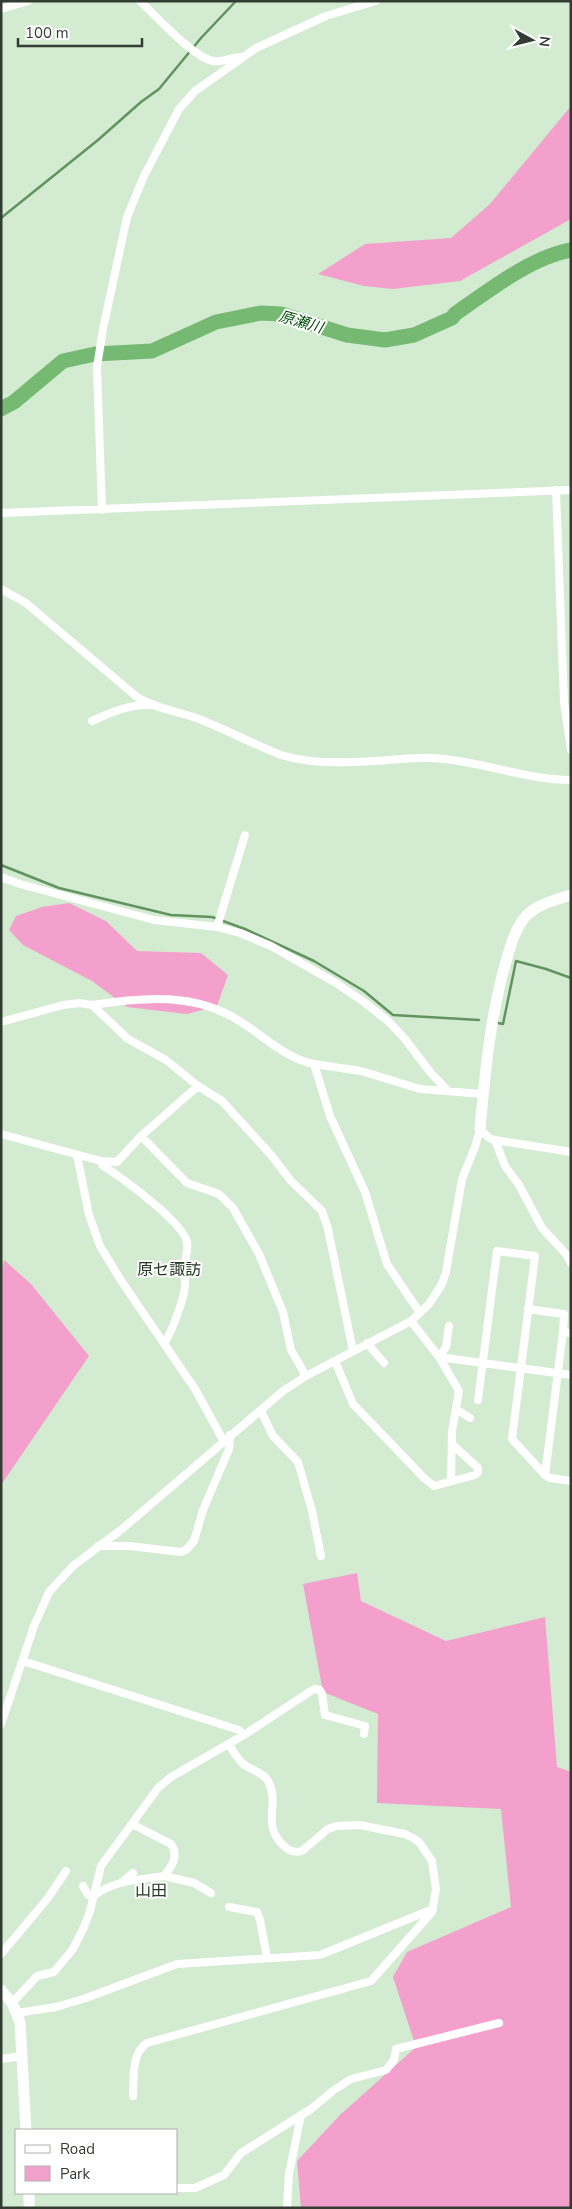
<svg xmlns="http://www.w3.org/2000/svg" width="572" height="2209" font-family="'Nunito Sans','Noto Sans JP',sans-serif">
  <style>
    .green { fill: #f4a0cd }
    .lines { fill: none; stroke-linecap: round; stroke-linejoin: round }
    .stream { stroke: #61945f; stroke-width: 2.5 }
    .river { stroke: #75b972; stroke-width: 15 }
    .street { stroke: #fff; stroke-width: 8 }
    .secondary { stroke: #fff; stroke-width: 11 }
    .labels { text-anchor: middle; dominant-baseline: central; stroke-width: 4; stroke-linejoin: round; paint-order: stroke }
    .water-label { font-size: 15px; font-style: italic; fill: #004d06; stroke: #fff }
    .quarter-label { font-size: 16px; fill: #253824; stroke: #fff }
  </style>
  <rect width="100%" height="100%" fill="#d3ebd1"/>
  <path class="green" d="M 571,106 L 571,219 L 460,281 L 393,289 L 364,286 L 318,274 L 365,244 L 451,238 L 490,204 Z
    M 69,903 L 106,921 L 137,951 L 201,953 L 228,975 L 217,1006 L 187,1014 L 127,1007 L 92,981 L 23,945 L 9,930 L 16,916 L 42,907 Z
    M 4,1260 L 31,1284 L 89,1356 L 1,1485 L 1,1274 Z
    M 357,1573 L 361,1601 L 446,1641 L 545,1617 L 557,1767 L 571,1772 L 571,2208 L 301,2208 L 297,2161 L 340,2115 L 416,2047 L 393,1977 L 407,1952 L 511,1907 L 501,1809 L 377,1803 L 378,1714 L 323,1692 L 303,1584 Z"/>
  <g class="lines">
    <path class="stream" d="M 1,218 L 98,140 L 141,102 L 159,89 L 201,38 L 236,1
      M 1,865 L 59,888 L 171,915 L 212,917 L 245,929 L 314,961 L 364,991 L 393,1015 L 479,1020
      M 498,1023 L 503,1024 L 516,961 L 546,969 L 571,978"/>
    <path class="river" d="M 1,409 L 14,402 L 63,361 L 95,354 L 152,351 L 216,322 L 261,313 L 281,314 L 347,335 L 385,340 L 414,335 L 452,318 L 455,314 C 488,291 531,257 571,250"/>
    <path class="street" d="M 140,1 C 156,16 194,58 213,61 C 221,63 232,57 240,57
      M 1,9 L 28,1
      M 556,490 L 564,702 L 571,750
      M 102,510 L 97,367 L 103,329 L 127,217 L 144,176 L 179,109 L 195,91 L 256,48 L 326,16 L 376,1
      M 1,513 L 571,490
      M 1,589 L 26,603 L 137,697 C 156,709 178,711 199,719 C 227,730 253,744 281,755 C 311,764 344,763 375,761 C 394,760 413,757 432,758 C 479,760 524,780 571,780
      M 92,721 C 112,712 127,705 149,705
      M 1,877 L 20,884 L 154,920 L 217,927 L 240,933 L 271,946 L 336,983 L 364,1002 L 388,1021 L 405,1039 L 430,1072 L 448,1091
      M 217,927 L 245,835
      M 92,1005 C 143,997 196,992 241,1022 C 265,1037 285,1058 314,1064
      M 1,1022 L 63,1005 L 79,1003 L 92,1005 L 128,1039 L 166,1060 L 198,1086 L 222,1101 L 271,1155 L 291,1181 L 322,1211 L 328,1229 L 353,1351
      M 480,1129 L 489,1138 L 495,1140 L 571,1152
      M 1,1134 L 101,1161 L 117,1162 L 141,1136 L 198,1086
      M 141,1136 L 187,1183 L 219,1194 L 233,1208 L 259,1254 L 283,1312 L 291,1350 L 306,1376
      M 495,1140 L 505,1166 L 519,1185 L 542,1228 L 566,1254 L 571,1263
      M 77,1155 L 89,1215 L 100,1246 L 120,1279 L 195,1389 L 223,1440
      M 101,1161 L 102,1165 C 122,1178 182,1221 187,1242 C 189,1253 183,1262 184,1273 C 184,1277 186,1281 185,1284 C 185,1297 172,1331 165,1342
      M 528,1309 L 564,1314 L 563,1332
      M 420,1313 L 387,1264 L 365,1192 L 330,1116 L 314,1064 L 361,1071 L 420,1089 L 483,1094
      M 411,1321 L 439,1357 L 571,1375
      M 449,1326 L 446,1347 L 439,1357 L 459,1391 L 452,1431 L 451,1481
      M 367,1343 L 384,1363
      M 335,1361 L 353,1404 L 424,1478 L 434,1486 L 475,1475 L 478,1472 L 478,1468 L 452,1444
      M 478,1400 L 497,1251 L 535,1256 L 512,1439 L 545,1475 L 550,1478 L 571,1481
      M 456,1409 L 470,1418
      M 261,1411 L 273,1436 L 298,1462 L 312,1511 L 321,1556
      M 545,1475 L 563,1332 L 571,1333
      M 98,1546 L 129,1546 L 181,1552 L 186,1550 L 194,1541 L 203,1510 L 229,1449 L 230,1435
      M 23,1661 L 239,1730 L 244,1735
      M 1,1724 L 34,1626 L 49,1592 L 73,1566 L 122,1529 L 283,1391 L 306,1376 L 411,1321 L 429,1304 L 442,1284 L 446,1272 L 462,1179 L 475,1147 L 480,1129
      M 164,1876 L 194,1883 L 211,1893
      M 122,1882 L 133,1873
      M 83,1886 L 88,1895 L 94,1896 C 113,1880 140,1880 164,1876 C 172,1867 179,1855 171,1844 L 132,1824
      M 229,1907 L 257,1912 L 260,1920 L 267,1958
      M 1,1954 L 48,1898 L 66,1871
      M 12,2003 L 37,1976 L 54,1972 L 73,1949 L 84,1927 L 90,1911 L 101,1866 L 158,1788 L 171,1777 L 244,1735 L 314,1689 L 320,1690 L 322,1694 L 325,1715 L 365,1726 L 364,1734
      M 17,2013 L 56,2007 L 86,1998 L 177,1964 L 320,1955 L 433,1909
      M 1,2059 L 23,2056
      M 133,2096 C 134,2079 131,2053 147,2043 L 371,1981 L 432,1912 L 436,1889 L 432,1861 L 419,1842 L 413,1838 L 405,1834 L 359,1825 L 336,1826 L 328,1829 L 302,1851 C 295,1853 289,1851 284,1846 C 260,1824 281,1804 268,1781 C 263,1772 250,1770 242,1763 C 237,1758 233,1751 229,1744
      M 176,2188 L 195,2188 L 224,2175 L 241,2153 L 311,2109 L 334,2090 L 351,2079 L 386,2070 L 394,2060 L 396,2049 L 499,2023
      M 287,2208 L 289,2174 L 301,2115"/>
    <path class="secondary" d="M 480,1129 C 485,1073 490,1019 505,965 C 510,948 514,930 526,916 C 537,904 556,900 571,895
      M 1,1990 L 12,2003 L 20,2022 L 26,2130
      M 29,2193 L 29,2208"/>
  </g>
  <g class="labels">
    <g class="water-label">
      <text transform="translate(301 322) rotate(16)">原瀬川</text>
    </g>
    <g class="quarter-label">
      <text x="169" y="1270">原セ諏訪</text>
      <text x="151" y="1891">山田</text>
    </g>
  </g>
  <rect width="572" height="2209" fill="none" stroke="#323c32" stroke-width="5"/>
  <rect x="15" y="2129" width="162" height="65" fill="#ffffff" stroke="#adb1ad"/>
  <rect x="25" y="2145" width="25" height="8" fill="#ffffff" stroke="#adb1ad"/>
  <text x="60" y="2154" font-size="15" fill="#323c32">Road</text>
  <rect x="25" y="2166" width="25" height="15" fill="#f4a0cd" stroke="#adb1ad"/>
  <text x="60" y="2179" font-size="15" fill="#323c32">Park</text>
  <g transform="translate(532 40) rotate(97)" stroke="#ffffff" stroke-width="4" paint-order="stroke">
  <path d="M0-4L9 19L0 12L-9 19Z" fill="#323c32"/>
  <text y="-8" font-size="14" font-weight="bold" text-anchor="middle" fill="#323c32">N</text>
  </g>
  <path d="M18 38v8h124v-8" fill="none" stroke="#323c32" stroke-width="2.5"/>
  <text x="25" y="38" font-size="15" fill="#323c32" stroke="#ffffff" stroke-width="4" paint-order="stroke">100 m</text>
</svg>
